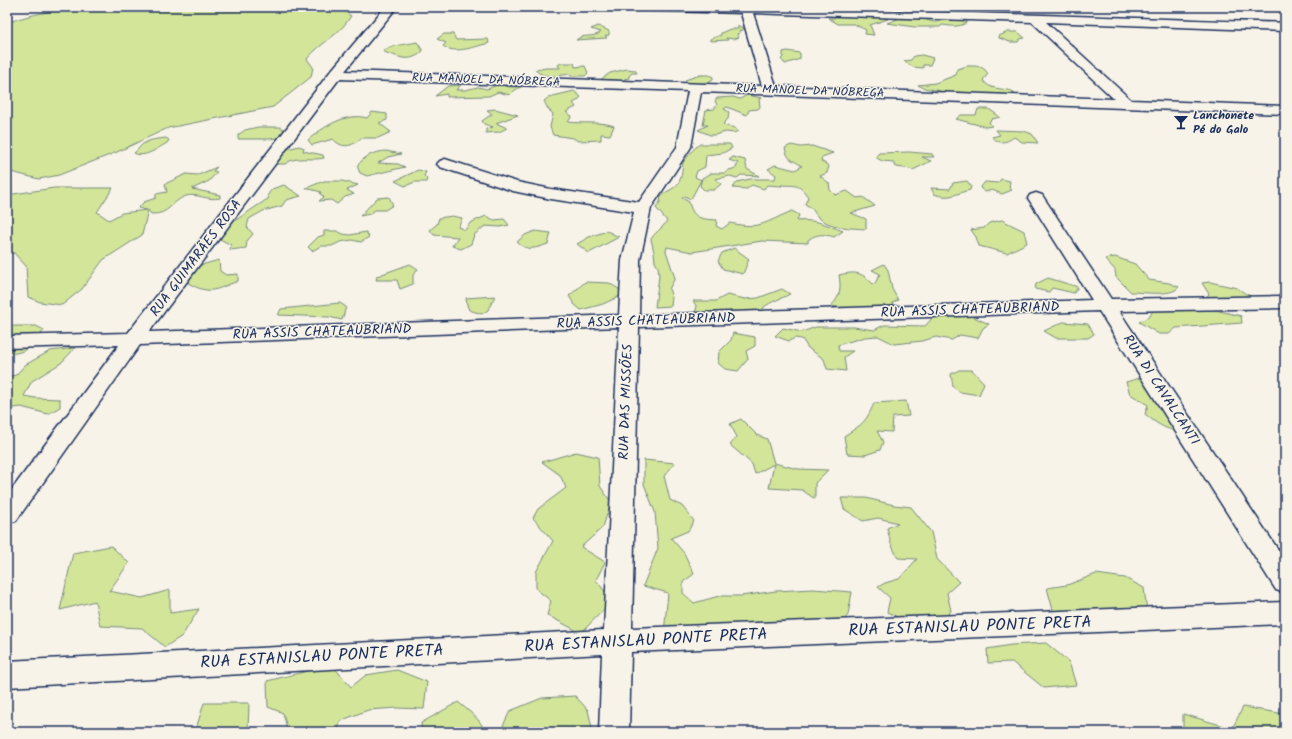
<svg xmlns="http://www.w3.org/2000/svg" width="1292" height="739" font-family="Kalam,sans-serif">
  <style>
    .green { fill: #d3e599; stroke: #778a7c }
    .lines { fill: none; stroke-linecap: round; stroke-linejoin: round }
    .street-casing { stroke: #1b2f5e; stroke-width: 3 }
    .street { fill: #f7f3e8; fill-rule: evenodd }
    .labels { text-anchor: middle; dominant-baseline: central; stroke-width: 3; stroke-linejoin: round; paint-order: stroke }
    .far-street-label { font-size: 12px; fill: #1b2f5e; stroke: #f7f3e8 }
    .far-poi-label { font-size: 12px; font-weight: bold; fill: #1b2f5e; stroke: #f7f3e8; text-anchor: start }
    .street-label { font-size: 14px; fill: #1b2f5e; stroke: #f7f3e8 }
    .near-street-label { font-size: 17px; fill: #1b2f5e; stroke: #f7f3e8 }
  </style>
  <rect width="100%" height="100%" fill="#f7f3e8"/>
  <filter id="ink" filterUnits="userSpaceOnUse"><feTurbulence type="fractalNoise" baseFrequency=".025" numOctaves="2"/><feDisplacementMap in="SourceGraphic" scale="8" xChannelSelector="R" yChannelSelector="G"/><feConvolveMatrix kernelMatrix="1 2 1 2 8 2 1 2 1" color-interpolation-filters="sRGB"/></filter>
  <g filter="url(#ink)">
    <path class="green" d="M 176,7 L 328,7 L 344,11 L 351,16 C 338,37 322,41 307,59 L 313,67 L 311,77 L 273,107 L 168,128 L 117,152 L 59,175 L 39,179 L 7,171 L 7,23 C 30,14 58,9 83,9 C 114,8 145,12 176,7 Z
      M 836,16 L 883,17 L 888,19 L 870,25 L 874,35 L 865,34 L 866,30 L 854,24 L 838,24 L 828,18 L 834,18 Z
      M 918,16 C 927,20 937,26 944,18 L 964,19 L 967,22 C 960,28 950,26 942,25 L 940,27 L 915,27 L 887,23 L 900,18 Z
      M 598,26 L 609,31 L 609,35 L 605,36 L 607,38 L 576,40 C 584,33 593,39 601,32 L 591,29 Z
      M 738,26 L 744,28 L 743,30 L 739,31 L 740,33 L 737,34 L 739,37 L 734,39 L 726,38 L 728,40 L 710,41 L 710,39 L 721,35 L 721,33 L 730,29 L 738,29 Z
      M 1008,32 L 1018,32 L 1025,38 L 1020,39 L 1018,42 L 1010,42 L 999,38 L 999,36 Z
      M 444,34 L 453,34 L 456,40 L 488,39 L 489,43 C 477,46 454,55 443,46 L 446,43 L 437,39 Z
      M 417,42 L 423,51 C 415,59 406,60 396,56 C 391,54 387,54 383,51 C 395,44 404,45 417,42 Z
      M 787,51 L 800,53 L 800,59 L 785,64 L 781,59 L 783,57 L 783,52 Z
      M 922,55 L 933,58 L 930,65 L 923,65 L 923,68 L 913,67 L 904,61 L 911,60 L 914,56 Z
      M 561,63 L 574,63 L 575,67 L 585,66 L 588,73 L 585,76 L 571,76 L 569,74 C 557,76 545,79 535,70 L 546,68 L 560,68 L 558,65 Z
      M 967,66 C 976,66 983,65 988,74 L 983,80 C 989,90 1001,88 1012,91 L 1020,100 L 948,96 C 939,87 929,92 918,85 L 935,83 L 956,75 L 957,69 Z
      M 627,69 L 635,70 L 637,73 L 632,73 L 629,76 L 629,78 L 624,79 L 624,81 L 605,83 L 600,80 L 610,73 Z
      M 700,75 L 709,75 L 713,77 L 713,80 L 703,86 L 688,85 L 685,80 Z
      M 500,84 L 509,87 L 521,87 L 515,90 L 510,95 L 498,92 L 489,96 L 447,97 L 447,94 L 435,96 L 448,86 L 461,85 L 456,90 L 465,90 L 478,87 L 487,89 Z
      M 574,91 L 581,97 L 577,101 L 573,103 L 576,107 L 566,112 L 572,116 L 568,122 C 583,124 601,121 614,126 L 610,135 L 601,134 L 601,140 L 578,141 L 573,138 L 553,135 L 550,127 L 553,114 L 548,109 L 544,101 L 549,97 Z
      M 747,95 L 762,98 L 759,99 L 760,107 L 758,109 L 749,110 L 747,115 L 727,107 L 724,109 L 729,112 L 728,119 L 723,124 C 728,128 732,125 738,131 L 734,133 L 726,132 L 715,135 L 710,135 L 698,130 L 708,125 L 703,125 L 706,110 L 714,109 L 717,105 L 715,101 L 717,98 L 733,97 L 740,99 Z
      M 495,109 L 518,115 L 496,123 L 507,128 L 499,132 L 486,133 L 486,129 L 493,127 L 484,124 L 482,121 L 492,114 L 487,110 Z
      M 978,109 L 989,109 L 1000,117 L 992,119 L 989,122 L 992,126 L 986,127 L 956,119 L 961,115 L 976,115 Z
      M 372,112 L 387,114 L 387,120 L 379,123 L 391,132 L 378,138 L 361,138 C 352,147 342,149 333,139 L 312,145 L 308,140 C 323,127 346,112 367,118 Z
      M 258,127 L 280,127 L 287,131 L 282,137 L 270,139 L 238,139 L 238,135 L 245,130 Z
      M 996,130 L 1024,131 L 1032,134 L 1038,143 L 1022,142 L 1014,137 C 1008,142 998,145 992,137 L 1000,135 Z
      M 166,138 L 169,140 L 167,143 C 158,148 144,159 134,153 C 138,150 140,146 143,144 C 150,139 159,139 166,138 Z
      M 700,144 L 730,144 L 732,148 L 723,153 L 706,155 L 705,167 L 697,171 L 695,177 L 701,180 L 691,199 L 684,196 L 682,198 L 689,202 C 693,219 701,219 717,220 L 716,226 L 722,229 L 730,223 C 761,230 765,222 792,211 L 799,215 L 797,221 C 815,219 825,224 843,231 L 834,237 C 824,234 817,233 808,240 L 808,243 L 762,241 L 692,252 L 667,247 L 666,251 L 675,278 L 669,289 L 672,297 L 671,306 L 655,307 L 659,276 L 658,267 L 655,262 L 654,252 L 651,239 C 655,232 662,229 667,221 L 656,208 L 660,202 L 661,196 C 665,192 671,190 675,187 C 682,181 682,171 683,162 C 689,156 692,149 700,144 Z
      M 791,145 L 801,147 L 812,146 L 833,153 L 822,157 L 821,161 L 829,166 L 827,173 L 820,176 L 829,183 L 830,190 L 835,195 L 847,191 L 857,198 L 863,197 L 875,206 L 851,213 L 866,219 L 866,229 C 852,228 829,228 818,217 C 812,210 815,210 805,204 L 808,197 C 799,183 795,186 781,185 L 782,186 L 767,185 L 764,189 L 752,185 L 747,189 L 733,188 L 737,182 L 750,179 L 775,179 L 776,175 L 768,169 L 775,165 L 795,170 L 802,166 C 792,159 788,161 785,148 Z
      M 299,146 L 304,148 L 303,151 L 323,155 L 324,158 C 311,161 296,155 285,164 L 274,164 L 284,150 Z
      M 386,151 L 401,154 L 388,157 L 378,163 L 398,164 L 405,167 L 367,176 L 360,173 L 357,166 C 365,156 373,152 386,151 Z
      M 909,152 L 932,154 L 934,157 L 922,157 L 931,161 L 913,170 C 907,167 901,169 894,166 L 894,162 L 882,161 L 875,157 L 879,153 Z
      M 733,157 L 745,160 L 747,169 L 759,176 L 741,175 L 737,178 L 730,176 L 715,179 L 721,184 L 714,190 L 704,190 L 700,186 L 702,178 L 712,173 L 725,173 L 729,170 L 736,168 L 738,163 L 729,160 Z
      M 217,167 L 213,171 L 217,172 L 209,181 L 192,189 L 220,195 L 220,198 C 207,201 198,193 186,196 C 171,201 170,215 151,214 L 148,210 L 142,235 L 103,260 L 82,289 L 62,305 L 40,302 L 28,297 L 26,266 L 14,253 L 7,254 L 7,195 L 54,188 L 113,188 L 97,212 L 109,220 L 122,213 L 147,210 L 138,208 L 144,202 L 156,198 L 156,194 L 167,192 L 165,184 L 186,174 L 198,175 Z
      M 418,170 L 426,172 L 424,176 L 427,179 L 426,182 L 415,182 L 405,186 L 395,181 Z
      M 1001,179 L 1010,181 L 1009,187 L 1012,190 L 1002,194 L 992,190 L 985,192 L 980,188 L 985,182 L 998,183 Z
      M 324,181 L 342,181 L 358,185 L 347,190 L 354,194 L 345,197 L 337,204 L 331,200 L 319,201 L 324,197 L 320,194 L 321,192 L 306,188 Z
      M 967,181 L 971,186 L 970,190 C 956,193 950,200 934,194 L 931,188 L 950,189 L 953,183 Z
      M 284,185 L 301,196 L 286,200 L 282,206 L 263,211 L 249,219 L 247,227 L 253,234 L 247,241 L 246,248 L 230,250 L 231,245 L 220,239 L 227,226 L 269,198 L 267,196 L 272,189 Z
      M 389,197 L 393,205 L 385,210 L 375,210 L 370,214 L 360,216 L 377,198 Z
      M 452,216 L 462,218 L 458,227 L 465,230 L 470,223 L 486,216 L 494,220 L 504,219 L 509,225 L 500,227 L 485,226 L 474,235 L 471,244 L 461,249 L 452,246 L 458,237 L 434,235 L 430,230 L 437,224 L 439,218 Z
      M 1002,220 L 1024,231 L 1027,243 L 1007,253 L 979,246 L 976,237 L 971,230 L 984,228 L 989,223 Z
      M 324,231 L 337,231 L 343,234 L 350,235 L 366,232 L 369,237 L 361,242 L 352,240 L 340,242 L 332,246 L 321,246 L 312,251 L 308,247 L 318,237 L 324,235 Z
      M 535,231 L 551,233 L 548,244 C 536,248 527,252 517,242 L 525,235 Z
      M 607,231 L 619,237 L 589,253 L 577,244 L 589,237 Z
      M 734,248 L 749,259 L 743,274 L 723,269 L 718,261 L 722,253 Z
      M 1115,257 L 1135,264 L 1149,280 L 1169,283 L 1179,287 C 1171,297 1143,292 1131,292 L 1116,277 L 1115,270 L 1105,259 Z
      M 219,260 L 220,271 L 226,275 L 238,274 L 238,281 C 216,289 211,296 188,283 L 194,267 Z
      M 410,264 L 418,269 L 413,275 L 413,284 L 400,289 L 397,280 L 376,280 L 377,276 Z
      M 884,264 L 888,270 L 892,289 L 898,300 L 892,303 L 902,311 L 848,309 L 831,306 C 841,296 841,288 839,275 C 856,271 862,272 874,285 L 880,274 L 872,270 Z
      M 1048,278 L 1078,287 L 1074,293 L 1052,288 L 1049,292 L 1035,289 L 1036,284 Z
      M 585,282 L 609,283 L 619,289 L 620,296 L 603,304 L 581,310 L 574,304 L 569,296 Z
      M 1210,282 L 1237,288 L 1246,294 L 1256,298 L 1248,303 L 1245,311 L 1226,304 L 1211,303 L 1206,297 L 1209,294 L 1202,283 Z
      M 782,289 L 790,294 C 781,299 771,301 763,308 L 765,316 L 711,317 L 695,312 L 697,307 L 693,301 L 716,301 L 727,295 L 745,299 L 758,298 Z
      M 495,296 L 488,310 L 482,314 L 469,310 L 467,305 L 466,298 Z
      M 340,303 L 346,307 L 342,320 L 329,317 L 278,315 L 281,309 Z
      M 1155,306 L 1198,306 L 1241,316 L 1242,323 L 1176,328 L 1169,334 L 1159,334 L 1139,322 L 1150,316 Z
      M 938,312 L 965,313 L 989,324 L 983,328 L 978,338 L 960,335 L 952,340 L 936,337 L 922,341 L 894,344 L 878,336 L 865,337 L 838,345 L 839,351 L 853,351 L 844,357 L 846,371 L 827,369 L 824,359 L 808,348 L 802,339 L 795,338 L 789,341 L 775,336 L 783,328 L 802,332 L 816,327 L 854,327 L 874,330 L 884,325 L 925,326 Z
      M 1063,322 L 1088,324 L 1094,334 L 1088,338 L 1056,338 L 1044,331 Z
      M 7,326 L 36,326 L 44,330 C 33,346 27,353 7,354 Z
      M 733,333 L 755,337 L 755,346 L 746,351 L 748,359 L 738,371 L 725,369 L 718,363 L 719,352 L 731,340 Z
      M 75,348 L 61,363 L 32,381 L 24,396 L 35,398 L 60,399 L 60,407 L 48,414 L 21,407 L 7,409 L 7,377 L 16,375 L 25,365 L 50,351 Z
      M 959,370 L 972,370 L 984,383 L 979,395 L 960,392 L 953,387 L 951,374 Z
      M 1140,378 L 1157,388 L 1181,411 L 1193,418 L 1188,432 C 1170,432 1159,426 1145,414 L 1148,405 L 1130,394 L 1126,382 Z
      M 906,401 L 909,416 L 893,417 L 892,432 L 877,431 L 883,442 L 880,450 L 865,455 L 847,454 L 844,436 C 861,425 866,423 874,403 Z
      M 741,419 L 757,435 L 767,439 L 774,463 L 798,469 L 828,470 L 815,483 L 815,499 L 802,490 L 769,488 L 774,464 L 755,474 L 752,464 L 730,445 L 737,437 L 730,424 Z
      M 576,452 L 598,457 L 600,486 L 611,502 L 603,527 L 581,547 L 605,562 L 596,580 L 612,601 L 581,633 L 547,615 L 551,601 L 536,589 L 536,572 L 553,541 L 533,518 L 538,509 L 566,488 L 560,475 L 542,462 Z
      M 644,460 L 675,463 L 664,476 L 670,500 L 682,506 L 694,521 L 688,531 L 671,538 L 684,553 L 694,574 L 683,582 L 683,593 L 694,603 L 719,596 L 741,596 L 776,591 L 813,589 L 852,592 L 848,615 L 831,635 L 664,633 L 668,593 L 643,586 L 658,548 L 655,512 L 644,484 Z
      M 841,498 L 866,498 L 894,505 L 911,507 L 931,532 L 937,559 L 959,582 L 947,593 L 951,611 L 942,620 L 913,624 L 887,612 L 890,598 L 878,587 L 885,583 L 899,579 L 917,559 L 898,558 L 891,544 L 887,528 L 898,523 L 878,518 L 863,521 L 844,509 Z
      M 111,546 L 129,563 L 109,591 L 142,598 L 170,590 L 170,613 L 199,609 L 182,636 L 165,647 L 142,628 L 100,626 L 95,601 L 60,610 L 73,553 Z
      M 1096,574 L 1125,578 L 1144,588 L 1147,611 L 1058,620 L 1053,610 L 1047,588 L 1067,585 Z
      M 1046,643 L 1069,662 L 1076,685 L 1044,688 L 1012,662 L 988,663 L 987,649 L 1011,645 Z
      M 332,665 L 351,687 L 366,675 L 397,670 L 427,682 L 424,709 L 397,708 L 368,710 L 340,721 L 338,732 L 288,732 L 283,713 L 268,707 L 267,681 Z
      M 575,696 L 588,710 L 593,732 L 500,732 L 510,711 L 542,698 Z
      M 458,702 C 467,710 483,720 484,732 L 422,732 L 421,723 Z
      M 204,703 L 249,703 L 248,732 L 195,732 Z
      M 1243,707 L 1285,714 L 1285,732 L 1238,732 L 1233,727 Z
      M 1183,714 L 1224,726 L 1228,732 L 1183,732 Z"/>
    <g class="lines">
      <g class="street-casing">
        <path id="street" d="M 385,7 L 397,7 L 345,71 L 762,86 L 741,13 L 630,10 L 624,7 C 845,7 1065,16 1285,23 L 1285,31 L 1046,22 L 1131,100 L 1285,106 L 1285,114 L 701,92 L 691,147 L 651,208 L 640,260 L 639,315 L 1092,300 L 1028,198 L 1030,195 L 1036,193 L 1042,195 L 1111,299 L 1285,296 L 1285,308 L 1119,311 L 1285,560 L 1285,593 L 1276,590 L 1099,311 L 639,327 L 632,628 L 1285,602 L 1285,624 L 631,652 L 629,732 L 599,732 L 602,654 L 7,687 L 7,661 L 604,630 L 619,327 L 140,345 L 16,521 L 7,523 L 7,496 L 119,345 L 7,348 L 7,336 L 128,333 L 330,72 ZM 753,13 L 1032,22 L 1114,99 L 776,86 ZM 339,79 L 688,91 L 677,147 L 639,202 L 551,189 L 517,182 L 445,159 L 440,161 L 437,164 L 440,167 L 513,191 L 551,199 L 634,212 L 622,260 L 619,315 L 149,332 Z"/>
      </g>
      <use href="#street" class="street"/>
    </g>
  </g>
  <defs>
    <g id="bar-bare" transform="scale(1.2)"><path d="M-6-5H6L.8 .8V4.5H3.5V6h-7V4.5H-.8V.8Z" fill="#1b2f5e" stroke="#f7f3e8" stroke-width="2.5" paint-order="stroke"/></g>
  </defs>
  <g fill-rule="evenodd">
    <use href="#bar-bare" x="1181" y="122"/>
  </g>
  <g class="labels">
    <g class="far-street-label">
      <text transform="translate(486 80) rotate(2)">RUA MANOEL DA NÓBREGA</text>
      <text transform="translate(810 91) rotate(2)">RUA MANOEL DA NÓBREGA</text>
    </g>
    <g class="far-poi-label">
      <text x="1193" y="115">Lanchonete<tspan x="1193" dy="14">Pé do Galo</tspan></text>
    </g>
    <g class="street-label">
      <text transform="translate(196 258) rotate(-53)">RUA GUIMARÃES ROSA</text>
      <text transform="translate(970 310) rotate(-2)">RUA ASSIS CHATEAUBRIAND</text>
      <text transform="translate(646 321) rotate(-2)">RUA ASSIS CHATEAUBRIAND</text>
      <text transform="translate(322 332) rotate(-2)">RUA ASSIS CHATEAUBRIAND</text>
      <text transform="translate(1161 390) rotate(57)">RUA DI CAVALCANTI</text>
      <text transform="translate(626 402) rotate(-88)">RUA DAS MISSÕES</text>
    </g>
    <g class="near-street-label">
      <text transform="translate(970 627) rotate(-2)">RUA ESTANISLAU PONTE PRETA</text>
      <text transform="translate(646 641) rotate(-3)">RUA ESTANISLAU PONTE PRETA</text>
      <text transform="translate(322 657) rotate(-3)">RUA ESTANISLAU PONTE PRETA</text>
    </g>
  </g>
  <rect width="1292" height="739" fill="none" stroke="#f7f3e8" stroke-width="24"/>
  <rect x="12" y="12" width="1268" height="715" fill="none" stroke="#1b2f5e" stroke-width="1.5" filter="url(#ink)"/>
</svg>
